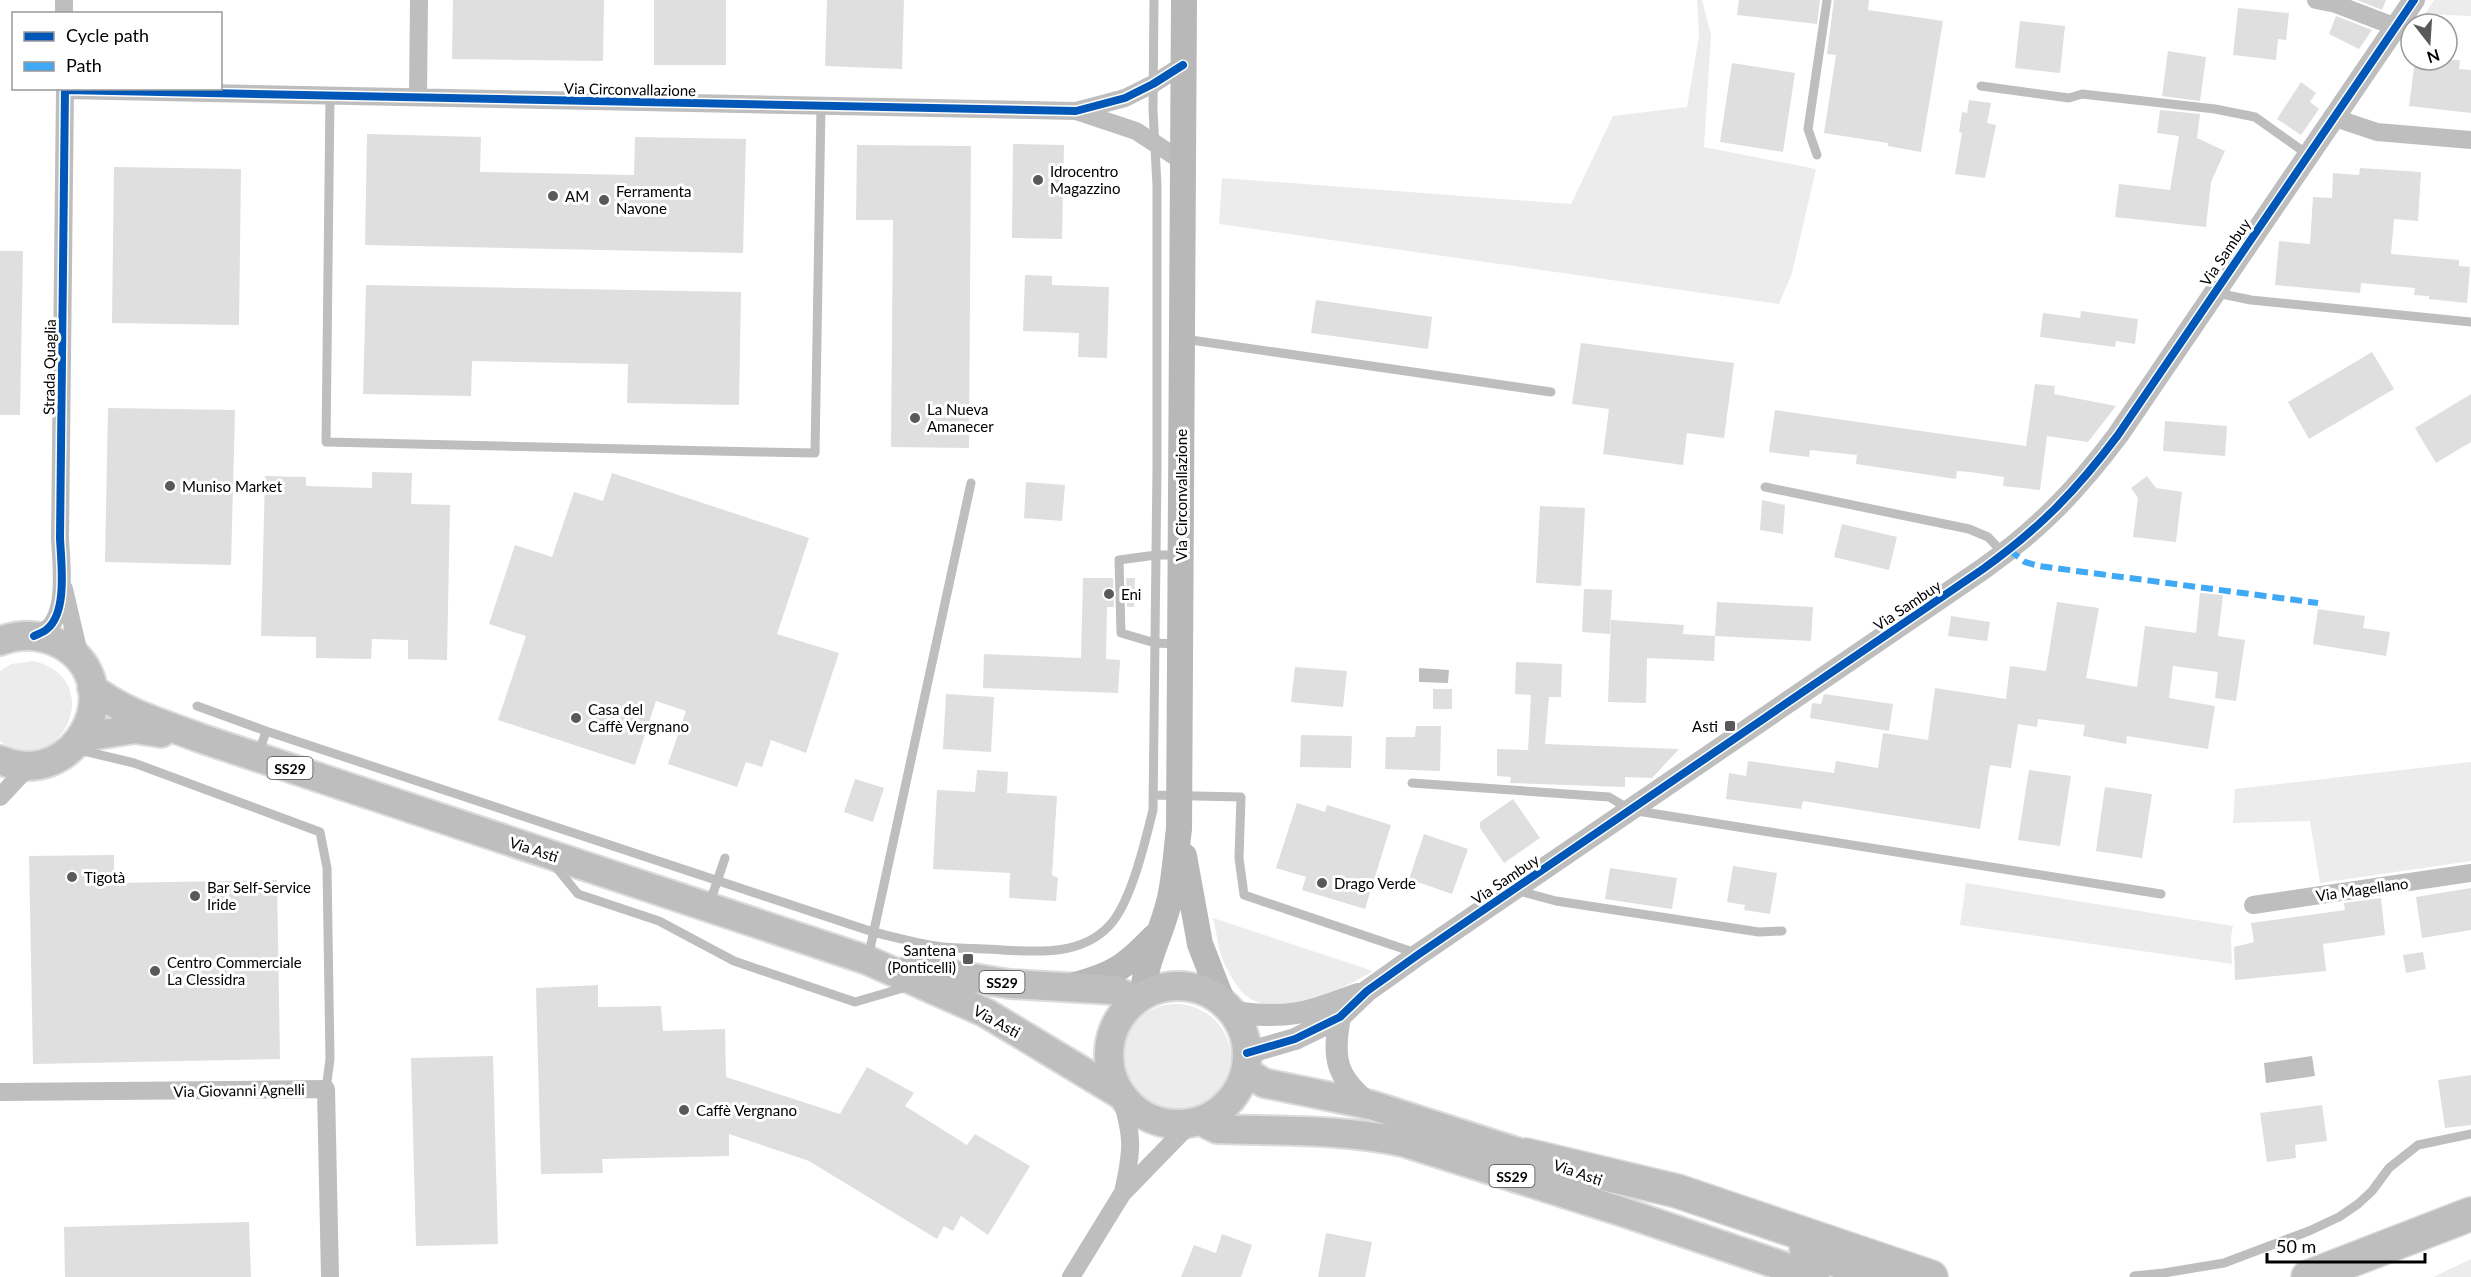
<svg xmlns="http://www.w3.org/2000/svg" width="2471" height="1277" font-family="Lato,sans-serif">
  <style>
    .green { fill: #ececec }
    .water { fill: #bfbfbf }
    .building { fill: #dfdfdf }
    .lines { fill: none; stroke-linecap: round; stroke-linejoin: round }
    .primary-casing { stroke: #dbdbdb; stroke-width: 32 }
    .motorway-casing { stroke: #dbdbdb; stroke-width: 36 }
    .service { stroke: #bebebe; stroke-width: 9 }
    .minor { stroke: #bebebe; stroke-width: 18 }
    .tertiary { stroke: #bebebe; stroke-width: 22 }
    .secondary { stroke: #b8b8b8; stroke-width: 26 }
    .primary { stroke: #bebebe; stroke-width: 28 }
    .motorway { stroke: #bebebe; stroke-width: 33 }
    .quiet { stroke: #3fa9f5; stroke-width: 6; stroke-dasharray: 12 6; stroke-linecap: butt }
    .cycleway-casing { stroke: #fff; stroke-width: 11 }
    .cycleway { stroke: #0057b8; stroke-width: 8 }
    .poi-dot { fill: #595959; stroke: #fff; stroke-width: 2 }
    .labels { text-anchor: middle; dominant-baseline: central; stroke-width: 6; stroke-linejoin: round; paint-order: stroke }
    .shield { fill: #fff; stroke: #4c4c4c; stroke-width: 1.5 }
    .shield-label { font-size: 14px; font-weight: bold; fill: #000 }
    .street-label { font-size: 15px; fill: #000; stroke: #fff }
    .poi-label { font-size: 15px; fill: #000; stroke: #fff; text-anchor: start }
  </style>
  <rect width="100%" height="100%" fill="#fff"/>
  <path class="green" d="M 1697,0 L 1702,0 L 1711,35 L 1704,147 L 1816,169 L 1792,273 L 1779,304 L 1219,224 L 1222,178 L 1571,204 L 1613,116 L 1687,107 L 1699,36 Z
    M 2434,0 L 2471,0 L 2471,16 L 2425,14 Z
    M 33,661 C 109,678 61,783 0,741 L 0,671 L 11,664 Z
    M 2471,762 L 2471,861 L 2320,883 L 2310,821 L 2233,823 L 2235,789 Z
    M 1966,883 L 2233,926 L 2231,937 L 2232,964 L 1960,925 Z
    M 1213,918 L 1373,971 C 1340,990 1280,1024 1244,994 C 1238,989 1232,978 1228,971 C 1219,956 1217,934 1213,918 Z
    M1121 1059a55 55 0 1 1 110 0a55 55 0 1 1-110 0Z
    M 2471,1259 L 2471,1277 L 2433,1277 Z"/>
  <path class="water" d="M 1419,668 L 1449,670 L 1448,683 L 1419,682 Z
    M 2312,1056 L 2315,1076 L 2266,1083 L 2264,1063 Z"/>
  <path class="building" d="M 453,0 L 604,0 L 603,61 L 452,59 Z
    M 654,0 L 726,0 L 726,65 L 654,65 Z
    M 827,0 L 904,0 L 902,69 L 825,66 Z
    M 1739,0 L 1820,0 L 1817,24 L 1737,15 Z
    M 1834,0 L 1869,0 L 1868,10 L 1943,21 L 1921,152 L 1888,146 L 1888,143 L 1824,133 L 1836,55 L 1827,54 Z
    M 2357,0 L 2386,0 L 2382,10 Z
    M 2238,8 L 2289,13 L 2286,40 L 2278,39 L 2276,60 L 2233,55 Z
    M 2336,16 L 2372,30 L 2359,49 L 2329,34 Z
    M 2020,21 L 2065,26 L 2060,73 L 2015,68 Z
    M 2168,51 L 2206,57 L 2200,101 L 2162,96 Z
    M 2415,60 L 2460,60 L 2459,69 L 2471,70 L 2471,113 L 2409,106 Z
    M 1732,63 L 1795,73 L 1783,152 L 1720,142 Z
    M 2301,82 L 2316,93 L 2310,102 L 2319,109 L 2301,135 L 2277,119 Z
    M 1969,100 L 1991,103 L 1987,123 L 1996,125 L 1985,178 L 1955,174 L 1962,133 L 1959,132 L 1962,112 L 1967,113 Z
    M 2160,110 L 2200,114 L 2197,138 L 2225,151 L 2211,182 L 2206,227 L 2115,217 L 2119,184 L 2170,190 L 2179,136 L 2157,133 Z
    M 367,134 L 481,137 L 480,172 L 634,175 L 635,137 L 746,139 L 743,253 L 365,245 Z
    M 1013,144 L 1064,145 L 1062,239 L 1012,238 Z
    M 857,145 L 971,146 L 969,448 L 891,447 L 893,220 L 856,220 Z
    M 114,167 L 241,169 L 239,325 L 112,323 Z
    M 2360,168 L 2421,172 L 2418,221 L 2394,219 L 2391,254 L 2459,260 L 2459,266 L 2470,267 L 2467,303 L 2429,299 L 2429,296 L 2414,295 L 2415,288 L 2361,283 L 2360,293 L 2275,285 L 2279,241 L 2310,244 L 2313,197 L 2332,198 L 2333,173 L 2359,175 Z
    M 0,251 L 23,251 L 20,415 L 0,415 Z
    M 1025,275 L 1052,276 L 1052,285 L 1109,287 L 1107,358 L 1078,357 L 1079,333 L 1023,331 Z
    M 366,285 L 741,292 L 739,405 L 627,403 L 628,364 L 472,361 L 471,396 L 363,394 Z
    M 1316,300 L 1432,317 L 1428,349 L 1311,333 Z
    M 2081,311 L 2138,319 L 2135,344 L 2116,341 L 2115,347 L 2040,337 L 2043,313 L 2080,318 Z
    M 1581,343 L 1734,363 L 1724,438 L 1687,433 L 1683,465 L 1603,454 L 1609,409 L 1572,404 Z
    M 2372,352 L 2394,389 L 2309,439 L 2288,402 Z
    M 2035,384 L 2055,386 L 2054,394 L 2116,406 L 2088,442 L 2047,436 L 2040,490 L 2003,486 L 2004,477 L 1970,472 L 1957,471 L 1956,479 L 1856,464 L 1857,455 L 1810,450 L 1809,457 L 1769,452 L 1775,410 L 2026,446 Z
    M 2471,394 L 2471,442 L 2436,463 L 2415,428 Z
    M 108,408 L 235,410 L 231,565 L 105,562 Z
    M 2165,421 L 2227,426 L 2225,456 L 2163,451 Z
    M 372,472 L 412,473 L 411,504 L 450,505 L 447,660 L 408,659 L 408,640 L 372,639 L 371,659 L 316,658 L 316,637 L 261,636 L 265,476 L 306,477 L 306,486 L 372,488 Z
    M 612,473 L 809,538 L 777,634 L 839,653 L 806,753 L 771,740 L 762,767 L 746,762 L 737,787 L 668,764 L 686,711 L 656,701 L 635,765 L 498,720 L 526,636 L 489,624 L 515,545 L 552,557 L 574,492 L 603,501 Z
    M 2147,476 L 2156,488 L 2182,492 L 2176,542 L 2133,537 L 2138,498 L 2131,488 Z
    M 1026,482 L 1065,485 L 1062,521 L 1024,518 Z
    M 1762,500 L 1785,505 L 1783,534 L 1760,530 Z
    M 1540,506 L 1585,508 L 1581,586 L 1536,583 Z
    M 1842,524 L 1897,537 L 1889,570 L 1834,557 Z
    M 1083,578 L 1113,578 L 1114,607 L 1107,607 L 1106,659 L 1120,660 L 1118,693 L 983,688 L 984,654 L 1081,658 Z
    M 1126,578 L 1135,578 L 1134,607 L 1127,607 Z
    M 1584,589 L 1612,590 L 1610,634 L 1582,632 Z
    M 2200,593 L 2223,595 L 2218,636 L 2245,640 L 2236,701 L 2215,698 L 2218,672 L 2173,666 L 2169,698 L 2215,706 L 2208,749 L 2127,736 L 2126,744 L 2083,736 L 2085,725 L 2038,719 L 2037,727 L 2018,724 L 2011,768 L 1990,765 L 1980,829 L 1803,801 L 1801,809 L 1726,799 L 1729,773 L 1746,776 L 1748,761 L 1834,773 L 1836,761 L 1878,768 L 1883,733 L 1928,740 L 1935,688 L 2006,699 L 2010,666 L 2046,671 L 2057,602 L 2099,608 L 2086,678 L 2137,687 L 2145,626 L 2196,633 Z
    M 1717,602 L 1813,607 L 1811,641 L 1715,636 Z
    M 2318,609 L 2365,616 L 2363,628 L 2390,632 L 2386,656 L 2313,644 Z
    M 1951,616 L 1990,622 L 1987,641 L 1948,636 Z
    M 1611,620 L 1684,625 L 1683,634 L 1715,636 L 1714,661 L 1647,658 L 1646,703 L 1608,702 Z
    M 1516,662 L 1562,664 L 1561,697 L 1549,697 L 1545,744 L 1679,749 L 1652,778 L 1625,777 L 1625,787 L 1510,783 L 1511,777 L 1497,776 L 1497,749 L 1528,750 L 1531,695 L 1515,694 Z
    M 1295,667 L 1347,671 L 1343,707 L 1291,702 Z
    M 1433,689 L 1452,689 L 1452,709 L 1433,709 Z
    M 946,694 L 994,697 L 991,752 L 943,749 Z
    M 1824,694 L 1893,704 L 1889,731 L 1810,718 L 1812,703 L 1821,704 Z
    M 1416,726 L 1441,726 L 1440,771 L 1385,769 L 1386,737 L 1415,737 Z
    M 1301,735 L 1352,736 L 1351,768 L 1300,767 Z
    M 977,770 L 1008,772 L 1007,793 L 1057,796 L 1052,875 L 1058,878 L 1056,901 L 1009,898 L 1010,873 L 933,869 L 937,790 L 975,792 Z
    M 2029,770 L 2071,776 L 2060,846 L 2018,840 Z
    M 855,779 L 884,788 L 873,822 L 844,812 Z
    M 2105,787 L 2152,794 L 2142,858 L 2096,851 Z
    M 1513,799 L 1540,838 L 1504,863 L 1480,828 L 1480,822 Z
    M 1297,803 L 1325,812 L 1327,805 L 1391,825 L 1365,909 L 1302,890 L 1306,877 L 1276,868 Z
    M 1424,834 L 1468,849 L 1452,894 L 1409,879 Z
    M 114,855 L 114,883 L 277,880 L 280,1059 L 33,1064 L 29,856 Z
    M 1733,866 L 1777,873 L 1770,914 L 1744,910 L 1745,905 L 1727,902 Z
    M 1610,868 L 1677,878 L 1672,909 L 1605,899 Z
    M 2471,888 L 2471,930 L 2422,938 L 2416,897 Z
    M 2381,898 L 2385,935 L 2323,944 L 2326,971 L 2235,980 L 2234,947 L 2254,942 L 2251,923 L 2345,910 L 2344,903 Z
    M 2423,952 L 2426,969 L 2406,973 L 2403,955 Z
    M 598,985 L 598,1007 L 661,1006 L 663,1031 L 725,1029 L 726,1077 L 840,1114 L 867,1067 L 914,1093 L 905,1106 L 967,1145 L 975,1134 L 1030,1166 L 988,1235 L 961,1216 L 953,1231 L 944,1226 L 937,1239 L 809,1161 L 729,1134 L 729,1156 L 602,1159 L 603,1173 L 541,1174 L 536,988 Z
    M 493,1056 L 498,1244 L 416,1246 L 411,1058 Z
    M 2471,1075 L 2471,1125 L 2445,1128 L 2438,1080 Z
    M 2322,1105 L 2327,1141 L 2295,1145 L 2296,1158 L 2267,1162 L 2260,1113 Z
    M 249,1222 L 251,1277 L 65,1277 L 64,1227 Z
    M 1326,1233 L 1372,1242 L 1365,1277 L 1318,1277 Z
    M 1222,1234 L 1252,1245 L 1241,1277 L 1181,1277 L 1194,1245 L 1216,1253 Z"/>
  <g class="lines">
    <g class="primary-casing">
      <path id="primary" d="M 0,641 C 21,633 42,634 62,645 C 131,685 76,792 0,760
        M 92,688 C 123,713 164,724 200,738 L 867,960 L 986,1013 L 1120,1094
        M 83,737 L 135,729 L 161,733
        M 911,968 L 1010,984 L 1114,990 L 1136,1000
        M1109 1055a69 69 0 1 1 138 0a69 69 0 1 1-138 0Z
        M 1245,1071 L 1264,1083 L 1371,1105 L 1548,1162
        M 1201,1121 L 1217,1129 C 1280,1131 1342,1129 1403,1142 L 1623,1212 L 1815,1277
        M 1804,1250 L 1872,1277"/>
    </g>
    <g class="motorway-casing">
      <path id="motorway" d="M 1526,1155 L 1677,1191 L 1931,1277
        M 2308,1277 L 2471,1214"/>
    </g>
    <path class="service" d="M 1981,86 L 2069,98 L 2082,94 L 2215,109 L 2255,117 L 2307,154
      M 330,96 L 326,442 L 759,452 L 815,453 L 821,107
      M 1817,155 L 1808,129 L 1827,0
      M 2217,293 L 2251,300 L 2471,322
      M 1184,339 L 1551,392
      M 1765,487 L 1969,529 L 1988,537 L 2004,554
      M 1179,555 L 1156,555 L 1119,560 L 1121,633 L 1155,643 L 1179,644
      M 197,706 L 266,731
      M 75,749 L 134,763 L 320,832 L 327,868 L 330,1059 L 326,1089
      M 259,753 L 266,731 L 873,932 C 894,937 915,943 936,946 C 953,949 970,948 987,949 C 1028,951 1078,959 1109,926 C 1131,903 1145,842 1153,810 L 1157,468 L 1157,186 L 1153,110 L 1154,0
      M 1412,783 L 1609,797 L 1631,810 L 2161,894
      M 1153,795 L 1241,797 L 1239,858 L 1244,895 L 1416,953
      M 555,866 L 578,894 L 659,921 L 734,961 L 855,1002 L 910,986
      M 1515,890 L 1556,901 L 1759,932 L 1782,931
      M 709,905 L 725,858
      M 868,958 L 971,483
      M 2134,1276 L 2164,1273 L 2224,1263 L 2309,1231 L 2339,1217 L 2358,1204 L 2372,1191 L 2389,1168 L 2418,1145 L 2471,1134"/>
    <path class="minor" d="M 64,0 L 64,14
      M 2316,0 L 2336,4 L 2396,27
      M 65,90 L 1076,111 L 1125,98 L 1153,84 L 1183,65
      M 418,97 L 419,0
      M 1076,111 L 1136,131 L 1182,161
      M 2332,117 L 2377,132 L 2471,140
      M 64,589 L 81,662
      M 34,636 C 38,634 44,632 47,629 C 68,612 61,562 60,538 L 65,88
      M 0,797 L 28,767
      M 2253,905 L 2471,873
      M 0,1092 L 326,1089 L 330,1277
      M 1120,1094 C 1133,1136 1133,1149 1123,1192
      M 1071,1277 L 1122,1194 L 1191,1123"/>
    <path class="tertiary" d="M 1233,1012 C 1288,1020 1306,1013 1358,994
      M 1340,1017 C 1332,1059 1336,1078 1371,1105
      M 1247,1053 L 1295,1039 L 1340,1017 L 1367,991 L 1419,954 L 1983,569 C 2039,529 2076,491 2118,435 L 2414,0"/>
    <path class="secondary" d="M 1184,856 L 1200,944 L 1223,1003
      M 1075,985 C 1114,975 1126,966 1154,937
      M 1143,995 C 1144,962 1163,931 1170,898 C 1175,875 1176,852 1179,829 L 1184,0"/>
    <use href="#primary" class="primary"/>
    <use href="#motorway" class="motorway"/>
    <path class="quiet" d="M 2009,550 L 2025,562 L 2039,566 L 2318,603"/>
    <g class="cycleway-casing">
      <path id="cycleway" d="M 65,90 L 1076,111 L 1125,98 L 1153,84 L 1183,65
        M 34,636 C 38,634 44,632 47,629 C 68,612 61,562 60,538 L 65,88
        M 1247,1053 L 1295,1039 L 1340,1017 L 1367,991 L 1419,954 L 1983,569 C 2039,529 2076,491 2118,435 L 2414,0"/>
    </g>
    <use href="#cycleway" class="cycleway"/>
  </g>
  <g class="poi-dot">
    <circle cx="1038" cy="180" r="6"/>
    <circle cx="553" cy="196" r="6"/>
    <circle cx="604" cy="200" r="6"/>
    <circle cx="915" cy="418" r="6"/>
    <circle cx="170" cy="486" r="6"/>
    <circle cx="1109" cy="594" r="6"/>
    <circle cx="576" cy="718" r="6"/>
    <rect x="1724" y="720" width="12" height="12" rx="3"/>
    <circle cx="72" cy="877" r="6"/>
    <circle cx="1322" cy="883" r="6"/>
    <circle cx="195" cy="896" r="6"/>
    <rect x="962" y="953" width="12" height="12" rx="3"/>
    <circle cx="155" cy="971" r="6"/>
    <circle cx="684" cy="1110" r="6"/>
  </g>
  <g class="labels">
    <g class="shield">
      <rect x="267.5" y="757" width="45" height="22" rx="4.5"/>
      <rect x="979.5" y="971" width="45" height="22" rx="4.5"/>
      <rect x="1489.5" y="1165" width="45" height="22" rx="4.5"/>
    </g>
    <g class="shield-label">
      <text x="290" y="768">SS29</text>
      <text x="1002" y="982">SS29</text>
      <text x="1512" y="1176">SS29</text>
    </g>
    <g class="street-label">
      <text transform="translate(630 89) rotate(1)">Via Circonvallazione</text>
      <text transform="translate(2225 252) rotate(-56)">Via Sambuy</text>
      <text transform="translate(49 367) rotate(-89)">Strada Quaglia</text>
      <text transform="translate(1181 495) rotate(-90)">Via Circonvallazione</text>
      <text transform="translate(1907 605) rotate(-34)">Via Sambuy</text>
      <text transform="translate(534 849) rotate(18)">Via Asti</text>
      <text transform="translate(1505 879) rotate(-34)">Via Sambuy</text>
      <text transform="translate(2362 889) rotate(-8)">Via Magellano</text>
      <text transform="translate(997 1021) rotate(29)">Via Asti</text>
      <text transform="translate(239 1090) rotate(-1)">Via Giovanni Agnelli</text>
      <text transform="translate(1578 1172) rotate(19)">Via Asti</text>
    </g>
    <g class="poi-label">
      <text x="1050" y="171">Idrocentro<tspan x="1050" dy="17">Magazzino</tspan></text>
      <text x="616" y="191">Ferramenta<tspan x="616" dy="17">Navone</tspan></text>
      <text x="565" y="196">AM</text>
      <text x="927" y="409">La Nueva<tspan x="927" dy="17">Amanecer</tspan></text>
      <text x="182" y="486">Muniso Market</text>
      <text x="1121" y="594">Eni</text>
      <text x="588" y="709">Casa del<tspan x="588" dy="17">Caffè Vergnano</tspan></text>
      <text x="1718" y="726" text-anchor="end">Asti</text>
      <text x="84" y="877">Tigotà</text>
      <text x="1334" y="883">Drago Verde</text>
      <text x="207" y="887">Bar Self-Service<tspan x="207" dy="17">Iride</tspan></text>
      <text x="956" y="950" text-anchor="end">Santena<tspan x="956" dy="17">(Ponticelli)</tspan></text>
      <text x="167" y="962">Centro Commerciale<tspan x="167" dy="17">La Clessidra</tspan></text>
      <text x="696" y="1110">Caffè Vergnano</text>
    </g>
  </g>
  <rect x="12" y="12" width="210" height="78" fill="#ffffff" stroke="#999999" stroke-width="1.5"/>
  <rect x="24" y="32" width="30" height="9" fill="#0057b8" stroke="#999999" stroke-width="1.5"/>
  <text x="66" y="42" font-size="18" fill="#000000">Cycle path</text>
  <rect x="24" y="62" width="30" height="9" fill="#3fa9f5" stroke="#999999" stroke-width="1.5"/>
  <text x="66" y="72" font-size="18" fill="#000000">Path</text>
  <g transform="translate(2429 42) rotate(163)"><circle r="28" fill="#ffffff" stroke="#999999" stroke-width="1.5"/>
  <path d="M0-4.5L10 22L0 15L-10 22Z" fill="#595959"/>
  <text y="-9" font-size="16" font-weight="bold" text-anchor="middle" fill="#000000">N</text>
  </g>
  <path d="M2267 1253v9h158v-9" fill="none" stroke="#000000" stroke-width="3"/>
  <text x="2276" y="1253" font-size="18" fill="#000000" stroke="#ffffff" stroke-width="4.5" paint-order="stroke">50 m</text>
</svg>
